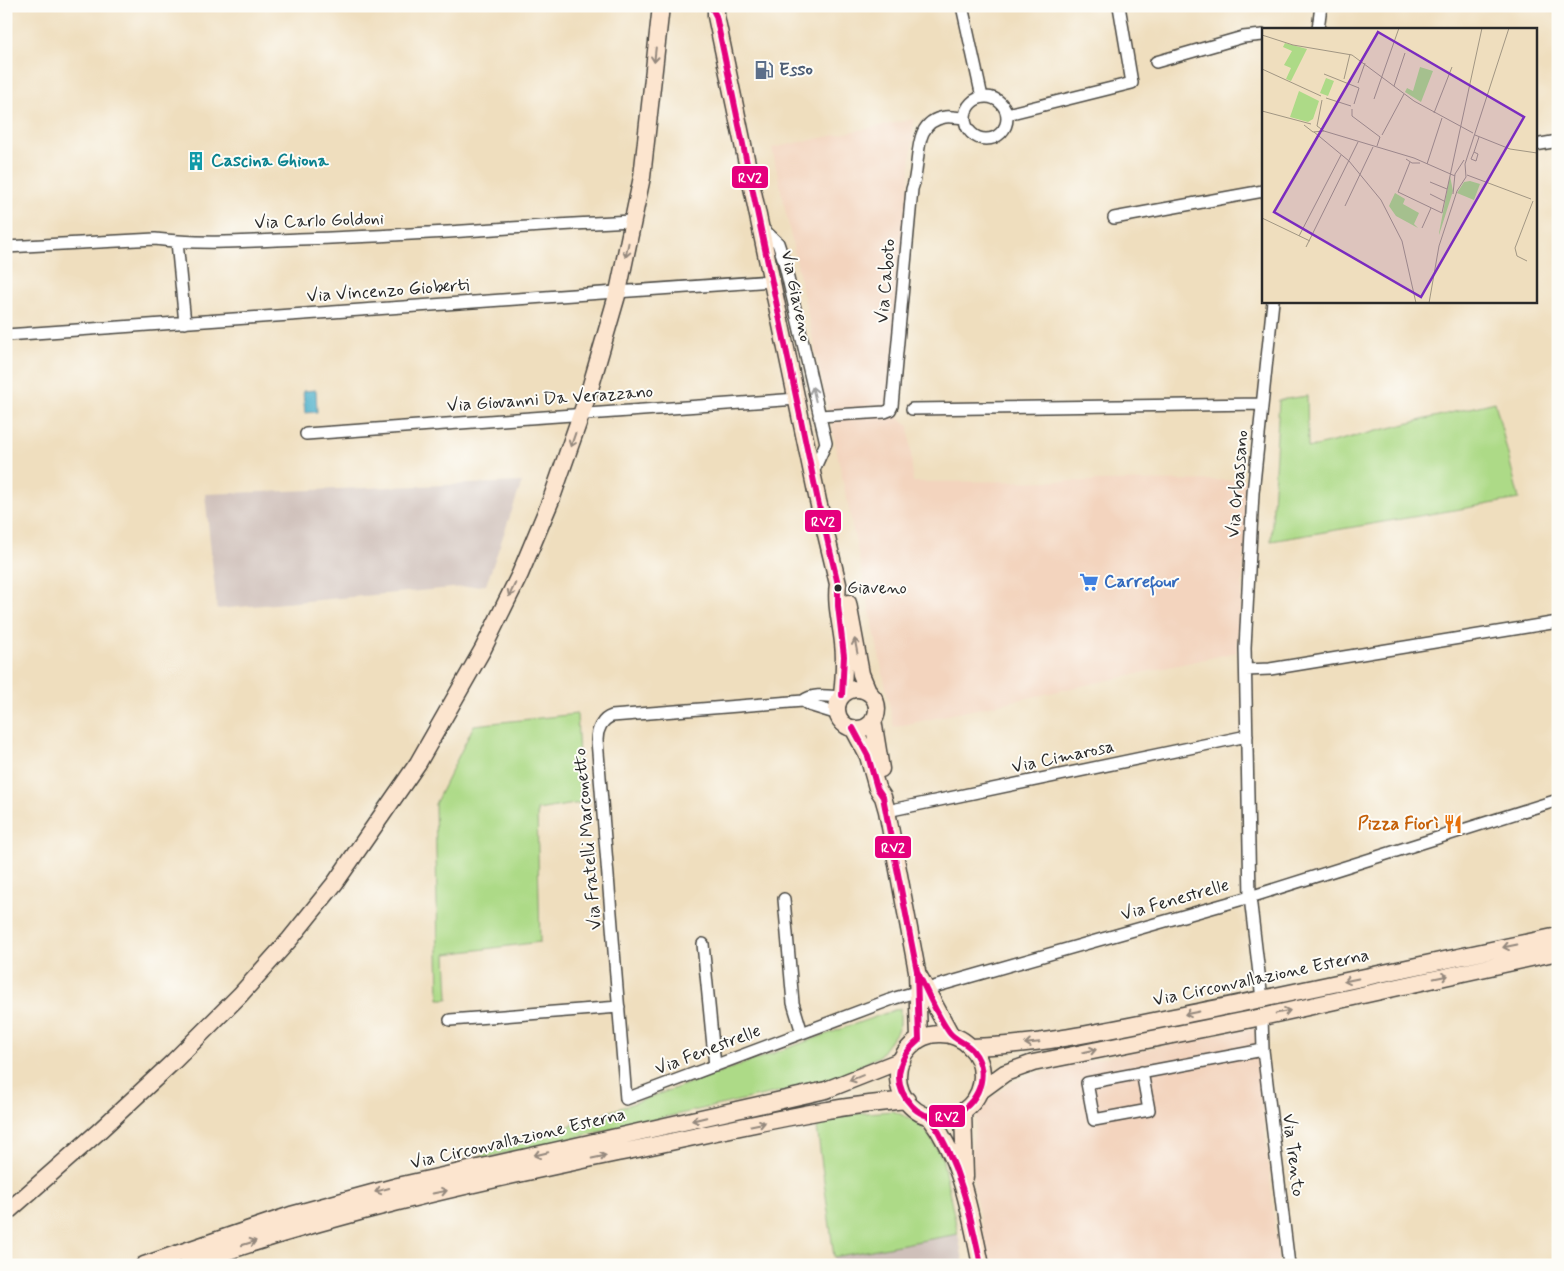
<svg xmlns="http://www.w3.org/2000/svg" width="1564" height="1271" font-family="Mynerve,sans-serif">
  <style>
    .built { fill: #f3d4be }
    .industrial { fill: #cfc0ba }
    .green { fill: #adda87; stroke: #6c8259 }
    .water { fill: #4aaec9; stroke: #3a6c7a }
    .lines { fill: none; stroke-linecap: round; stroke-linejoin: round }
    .street-casing { stroke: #484641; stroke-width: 14 }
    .secondary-casing { stroke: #484641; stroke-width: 19 }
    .street { stroke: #fff; stroke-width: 11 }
    .secondary { stroke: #fce5cf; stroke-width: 16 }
    .bus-1-casing { stroke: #fdfcf7; stroke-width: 10 }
    .bus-1 { stroke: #e5007d; stroke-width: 6 }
    .oneway { stroke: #94887d }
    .oneway2 { stroke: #a0a0a0 }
    .bus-dot { fill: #2b2b2b; stroke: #fdfcf7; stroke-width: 2 }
    .labels { text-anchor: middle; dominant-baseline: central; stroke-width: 4; stroke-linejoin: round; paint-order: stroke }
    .bus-label { font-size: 17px; fill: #2b2b2b; stroke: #fdfcf7; text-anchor: start }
    .service-label { font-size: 18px; font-weight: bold; fill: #4e5e75; stroke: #fdfcf7; text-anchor: start }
    .culture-label { font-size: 18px; font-weight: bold; fill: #0d838f; stroke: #fdfcf7; text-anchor: start }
    .street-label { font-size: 18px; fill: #2b2b2b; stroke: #fdfcf7 }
    .shop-label { font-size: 18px; font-weight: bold; fill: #366cbe; stroke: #fdfcf7; text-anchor: start }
    .food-label { font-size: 18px; font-weight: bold; fill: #c56008; stroke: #fdfcf7; text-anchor: end }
    .inset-road { fill: none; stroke: #a19683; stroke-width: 1 }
    .view { fill: #7b2cbf; fill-opacity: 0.15; stroke: #7b2cbf; stroke-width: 2.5 }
    .inset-edge { fill: none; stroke: #2b2b2b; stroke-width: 2.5 }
    .line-badge { stroke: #fdfcf7; stroke-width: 2 }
    .badge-label { font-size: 14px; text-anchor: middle; font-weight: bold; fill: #fff }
  </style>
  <rect width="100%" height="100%" fill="#fdfcf7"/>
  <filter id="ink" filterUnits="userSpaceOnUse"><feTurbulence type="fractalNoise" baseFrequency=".02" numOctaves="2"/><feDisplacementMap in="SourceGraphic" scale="10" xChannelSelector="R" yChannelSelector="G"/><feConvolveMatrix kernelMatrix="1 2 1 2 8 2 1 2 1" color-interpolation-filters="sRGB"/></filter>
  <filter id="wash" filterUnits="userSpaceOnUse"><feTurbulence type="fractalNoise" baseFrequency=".0096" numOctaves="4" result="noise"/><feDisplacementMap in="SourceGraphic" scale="20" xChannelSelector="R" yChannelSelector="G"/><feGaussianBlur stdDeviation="1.12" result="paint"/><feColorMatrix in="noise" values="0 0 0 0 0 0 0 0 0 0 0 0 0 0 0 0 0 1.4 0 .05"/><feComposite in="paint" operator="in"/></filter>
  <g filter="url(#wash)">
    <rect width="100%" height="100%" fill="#efdebe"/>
    <path class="built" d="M 914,119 L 910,170 L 907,246 L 890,410 L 909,426 L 913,482 L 1251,480 L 1237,652 L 894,727 L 829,414 L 772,148 Z
      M 1254,1027 L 1279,1265 L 990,1265 L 974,1189 L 972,1145 L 977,1114 L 990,1099 L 1009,1084 L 1034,1074 L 1092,1060 Z"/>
    <path class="industrial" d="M 522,482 L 486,585 L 217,609 L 205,494 Z
      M 958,1234 L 964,1265 L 835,1265 L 834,1257 Z"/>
    <path class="green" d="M 1307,396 L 1308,448 L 1495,402 L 1519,499 L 1271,541 L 1279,400 Z
      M 577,714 L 581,803 L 537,810 L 540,942 L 446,954 L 448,999 L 439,999 L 435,804 L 474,725 Z
      M 900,1008 L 900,1024 L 896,1033 L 879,1056 L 843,1075 L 813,1084 L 475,1160 L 485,1153 L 533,1139 Z
      M 893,1111 L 914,1120 L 928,1134 L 942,1157 L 958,1234 L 834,1257 L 816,1120 L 851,1114 Z"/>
    <path class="water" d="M 316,390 L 317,412 L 305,413 L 303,391 Z"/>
  </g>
  <g filter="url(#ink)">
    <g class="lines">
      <g class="street-casing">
        <path id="street" d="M 962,6 L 982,97
          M 1318,29 L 1321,6
          M 1156,62 L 1243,37 L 1263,35
          M965 118a21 21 0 1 1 42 0a21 21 0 1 1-42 0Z
          M 1007,114 L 1132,83 L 1119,6
          M 1535,145 L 1558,141
          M 1114,218 L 1263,191
          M 761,227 L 778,243 L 784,261 L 826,443 L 812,474
          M 177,242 L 185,323
          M 6,247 L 155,239 C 203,245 252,241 299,239 C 411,236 522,226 633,221
          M 6,335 L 772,281
          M 912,409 L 1262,404
          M 819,416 L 885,412 L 890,410 L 892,406 L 912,189 C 922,164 910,122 945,117 C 951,116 959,118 965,118
          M 306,434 L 797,399
          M 1246,670 L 1270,669 L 1558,622
          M 840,697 C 828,696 813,693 803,701 L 612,716 C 602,719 597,730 597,740 L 626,1099 L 895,998 L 1250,897 L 1558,800
          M 803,701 L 809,705 L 838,714
          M 887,811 L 1247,736
          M 784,899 L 793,1003 L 802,1033
          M 703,944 L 715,1066
          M 1262,999 L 1250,897 L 1245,648 L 1253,493 L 1273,301
          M 1262,1017 L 1263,1050 L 1289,1265
          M 450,1020 L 619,1007
          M 1142,1072 L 1149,1110 L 1094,1120 L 1087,1083 L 1263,1050"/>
      </g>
      <g class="secondary-casing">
        <path id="secondary" d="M 716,6 L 716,16 L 818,501 L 838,584 C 835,604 841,623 843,643 C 845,660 844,677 842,695
          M 848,603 L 861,674 L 869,693
          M837 709a20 20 0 1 1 40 0a20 20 0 1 1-40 0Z
          M 873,720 L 881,769
          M 853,728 L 868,756 L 877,788 L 883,797 L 887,811 L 917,971 L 919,1040
          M 919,976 L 951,1035
          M898 1076a42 42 0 1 1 84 0a42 42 0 1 1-84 0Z
          M 970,1047 C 1048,1045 1123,1027 1198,1012 C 1318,988 1438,961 1558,936
          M 979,1092 L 1005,1073 L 1033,1063 L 1262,1017 L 1558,952
          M 963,1111 L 965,1177
          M 929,1116 C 962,1160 970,1213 981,1265
          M 6,1213 L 97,1133 L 174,1061 L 240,995 L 290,939 L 335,883 L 418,763 L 483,649 L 520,574 L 551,500 L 589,392 L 618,292 L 642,177 L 661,6
          M 144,1265 L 291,1215 L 398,1186 L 826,1090 L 902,1060
          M 187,1265 C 327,1215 472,1183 617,1153 C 687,1139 757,1122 828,1110 C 854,1105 880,1103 907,1100"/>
      </g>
      <use href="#street" class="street"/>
      <use href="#secondary" class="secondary"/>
      <g class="bus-1-casing">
        <path id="bus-1" d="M 711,6 L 716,16 L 818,501 L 838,584 L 838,606 L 844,656 L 842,695
          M 853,728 L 868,756 L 877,788 L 883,797 L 917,971
          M 917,971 C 927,991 936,1014 949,1032 C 955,1041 967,1042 973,1051 C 994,1076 974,1113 944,1117 C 932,1118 920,1115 912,1106 C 891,1084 897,1058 919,1040 Z
          M 929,1116 C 959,1162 970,1212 981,1265"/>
      </g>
      <use href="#bus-1" class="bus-1"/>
    </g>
    <defs><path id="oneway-shaft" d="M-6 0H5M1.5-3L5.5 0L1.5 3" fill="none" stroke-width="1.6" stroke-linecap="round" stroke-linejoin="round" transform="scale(1.25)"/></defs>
    <g class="oneway">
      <use href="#oneway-shaft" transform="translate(655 55) rotate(96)"/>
      <use href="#oneway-shaft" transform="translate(627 250) rotate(102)"/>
      <use href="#oneway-shaft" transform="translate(573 440) rotate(109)"/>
      <use href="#oneway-shaft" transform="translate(512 590) rotate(116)"/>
      <use href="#oneway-shaft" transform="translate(856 646) rotate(-101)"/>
      <use href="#oneway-shaft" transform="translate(1510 946) rotate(168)"/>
      <use href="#oneway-shaft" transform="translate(1441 977) rotate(-12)"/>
      <use href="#oneway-shaft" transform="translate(1351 980) rotate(168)"/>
      <use href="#oneway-shaft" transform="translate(1283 1012) rotate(-12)"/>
      <use href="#oneway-shaft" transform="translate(1192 1013) rotate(169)"/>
      <use href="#oneway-shaft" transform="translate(1032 1043) rotate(174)"/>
      <use href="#oneway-shaft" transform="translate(1089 1051) rotate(-12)"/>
      <use href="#oneway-shaft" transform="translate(856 1078) rotate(158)"/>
      <use href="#oneway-shaft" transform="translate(699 1119) rotate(167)"/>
      <use href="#oneway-shaft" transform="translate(758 1124) rotate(-12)"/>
      <use href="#oneway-shaft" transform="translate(541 1154) rotate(167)"/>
      <use href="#oneway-shaft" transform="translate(599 1157) rotate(-12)"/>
      <use href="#oneway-shaft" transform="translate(382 1190) rotate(165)"/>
      <use href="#oneway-shaft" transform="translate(440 1192) rotate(-12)"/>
      <use href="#oneway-shaft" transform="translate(249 1243) rotate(-17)"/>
    </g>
    <use class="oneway2" href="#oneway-shaft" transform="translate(814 394) rotate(-103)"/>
  </g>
  <defs>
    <g id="fuel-bare" transform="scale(1.5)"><path d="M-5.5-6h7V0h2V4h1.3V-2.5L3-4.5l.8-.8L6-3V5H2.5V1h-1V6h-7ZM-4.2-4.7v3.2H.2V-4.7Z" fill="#5c6f8a" stroke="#fdfcf7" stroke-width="2.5" paint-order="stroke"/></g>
    <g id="building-bare" transform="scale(1.5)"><path d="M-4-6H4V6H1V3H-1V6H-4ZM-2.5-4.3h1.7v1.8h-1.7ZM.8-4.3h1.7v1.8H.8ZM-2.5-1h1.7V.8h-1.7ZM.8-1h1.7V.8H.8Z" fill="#0f9aa8" stroke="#fdfcf7" stroke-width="2.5" paint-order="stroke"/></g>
    <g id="supermarket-bare" transform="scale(1.5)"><path d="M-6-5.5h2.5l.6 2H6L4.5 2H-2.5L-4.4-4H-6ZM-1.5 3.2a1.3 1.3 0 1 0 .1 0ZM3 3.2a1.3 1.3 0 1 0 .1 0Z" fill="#3f7fe0" stroke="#fdfcf7" stroke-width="2.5" paint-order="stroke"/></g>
    <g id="restaurant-bare" transform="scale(1.5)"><path d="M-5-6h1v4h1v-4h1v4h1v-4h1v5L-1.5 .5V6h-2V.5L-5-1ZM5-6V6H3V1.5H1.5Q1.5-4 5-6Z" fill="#e8710a" stroke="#fdfcf7" stroke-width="2.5" paint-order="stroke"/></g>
  </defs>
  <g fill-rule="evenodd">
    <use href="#fuel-bare" x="764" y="70"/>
    <use href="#building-bare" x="196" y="161"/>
    <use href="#supermarket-bare" x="1089" y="582"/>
    <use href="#restaurant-bare" x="1453" y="824"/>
  </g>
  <circle class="bus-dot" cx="838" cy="588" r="4.5"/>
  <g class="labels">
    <g class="bus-label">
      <text x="847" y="588">Giaveno</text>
    </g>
    <g class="service-label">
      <text x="779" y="70">Esso</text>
    </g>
    <g class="culture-label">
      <text x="211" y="161">Cascina Ghiona</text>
    </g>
    <g class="street-label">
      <text transform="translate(319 221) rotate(-2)">Via Carlo Goldoni</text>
      <text transform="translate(886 281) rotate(-85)">Via Caboto</text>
      <text transform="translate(388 291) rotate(-4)">Via Vincenzo Gioberti</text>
      <text transform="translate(796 296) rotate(78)">Via Giaveno</text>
      <text transform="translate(550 399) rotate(-4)">Via Giovanni Da Verazzano</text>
      <text transform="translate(1238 484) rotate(-85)">Via Orbassano</text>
      <text transform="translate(1063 757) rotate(-12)">Via Cimarosa</text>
      <text transform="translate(588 839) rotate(-95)">Via Fratelli Marconetto</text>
      <text transform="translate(1175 900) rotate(-16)">Via Fenestrelle</text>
      <text transform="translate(1261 978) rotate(-12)">Via Circonvallazione Esterna</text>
      <text transform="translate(708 1050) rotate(-21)">Via Fenestrelle</text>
      <text transform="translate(518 1139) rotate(-13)">Via Circonvallazione Esterna</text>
      <text transform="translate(1293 1155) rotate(83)">Via Trento</text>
    </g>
    <g class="shop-label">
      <text x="1104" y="582">Carrefour</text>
    </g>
    <g class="food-label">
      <text x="1438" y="824">Pizza Fiorì</text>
    </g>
  </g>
  <g transform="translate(1262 28)">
    <rect width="275" height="275" fill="#efdebe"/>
    <path d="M 23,15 L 45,21 L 29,53 L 24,51 L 29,40 L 22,37 L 30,23 L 21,19 ZM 158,39 L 171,43 L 159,74 L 143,64 L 145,60 L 151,63 ZM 64,50 L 72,53 L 66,68 L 58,65 ZM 37,63 L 57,73 L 51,91 L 46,94 L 28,89 ZM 188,148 L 191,163 L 177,207 L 177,205 ZM 208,153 L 218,156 L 212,172 L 195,165 L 202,154 ZM 133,165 L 143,171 L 141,176 L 157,185 L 152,196 L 156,200 L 134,188 L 127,178 Z" fill="#adda87"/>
    <path class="inset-road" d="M 0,7 L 31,17 L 90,27 L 152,73 L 211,105M 0,41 L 59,68M 62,46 L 97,60 L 92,76M 82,51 L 88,26M 96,55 L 103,35M 132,58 L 143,25M 64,70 L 89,78M 112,71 L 137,0M 90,81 L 90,88 L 118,109 L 115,118M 0,83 L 49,96M 172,85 L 190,39M 42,97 L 51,104 L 62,103M 55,98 L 60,72M 55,98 L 62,103 L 152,130 L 193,148M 52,104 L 87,133 L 119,172 L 140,213 L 154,275M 120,107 L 142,66M 213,107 L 248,121 L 275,125M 212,124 L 216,126 L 214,133 L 209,131 L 212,124 L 217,109M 144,131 L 150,135 L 158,135M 148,134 L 136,164 L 180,185 L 220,0M 165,136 L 180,90M 205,147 L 269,171M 168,154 L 185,161M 168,166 L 182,173M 191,166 L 193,146 L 202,132M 83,178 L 111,119M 0,190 L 48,213M 160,200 L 169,180M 37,208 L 79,127M 44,219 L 96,114M 265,233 L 255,228 L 253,220 L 271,173M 167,275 L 177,218 L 195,163 L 204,149 L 203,136 L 247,0"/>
    <path class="view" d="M 116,4 L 262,89 L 159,269 L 12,184 Z"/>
    <rect width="275" height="275" class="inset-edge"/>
  </g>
  <g class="line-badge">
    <rect x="731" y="165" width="38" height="24" rx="5" fill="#e5007d"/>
    <rect x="804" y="509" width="38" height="24" rx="5" fill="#e5007d"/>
    <rect x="874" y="835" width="38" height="24" rx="5" fill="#e5007d"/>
    <rect x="928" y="1104" width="38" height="24" rx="5" fill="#e5007d"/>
  </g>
  <g class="badge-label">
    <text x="750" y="182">RV2</text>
    <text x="823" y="526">RV2</text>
    <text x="893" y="852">RV2</text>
    <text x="947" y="1121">RV2</text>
  </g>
  <rect width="1564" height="1271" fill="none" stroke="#fdfcf7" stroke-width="25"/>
</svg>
